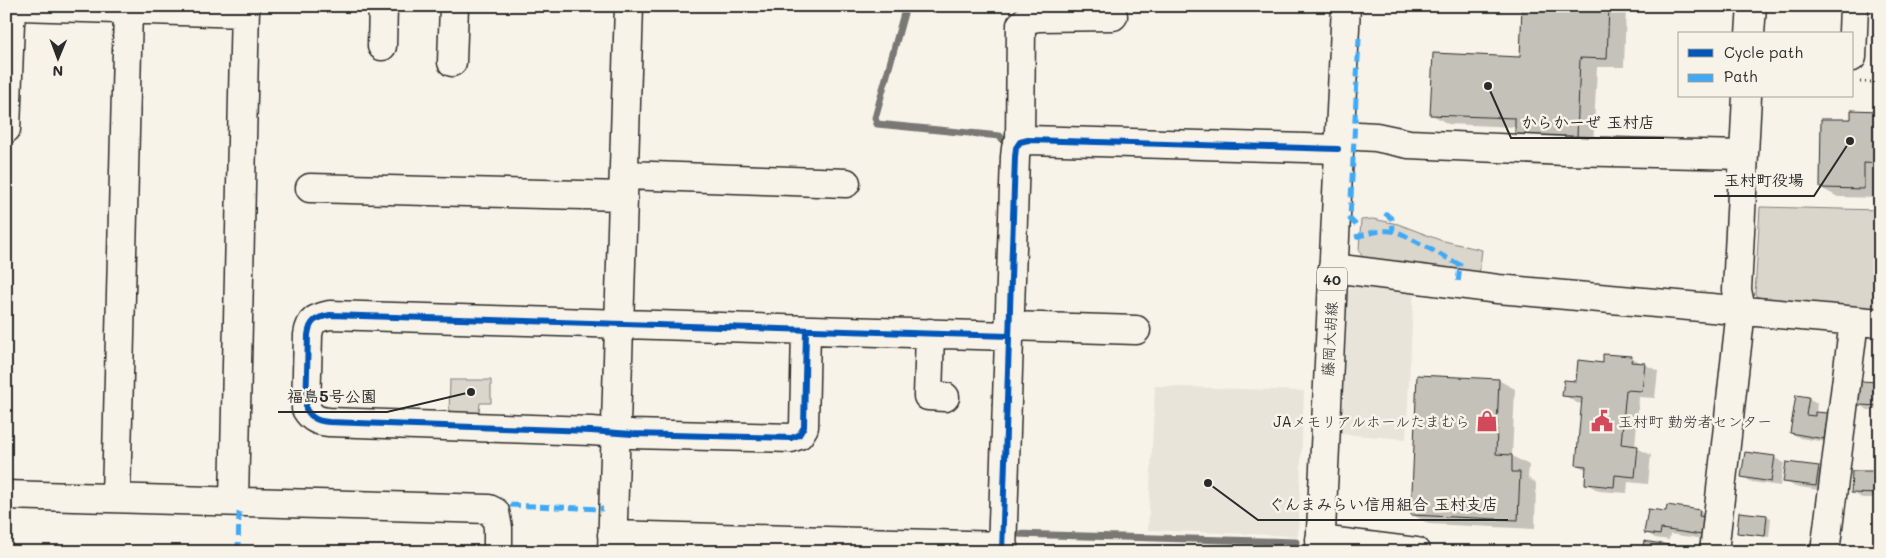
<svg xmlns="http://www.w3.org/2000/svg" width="1886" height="558" font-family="Mali,'Klee One',sans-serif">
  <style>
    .built { fill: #e8e4da }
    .green { fill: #dad6cc; stroke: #82807c }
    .shadow { fill: #0003 }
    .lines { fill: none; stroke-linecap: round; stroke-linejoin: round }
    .stream { stroke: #7a7874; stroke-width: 7 }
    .building { fill: #c4c1b9; stroke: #2b2b2b }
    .minor-casing { stroke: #2b2b2b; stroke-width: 31 }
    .major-casing { stroke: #2b2b2b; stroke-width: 31 }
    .path { stroke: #2b2b2b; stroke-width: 3; stroke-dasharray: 1 4; stroke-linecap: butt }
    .minor { stroke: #f7f3e8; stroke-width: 28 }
    .major { stroke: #f7f3e8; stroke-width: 28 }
    .quiet { stroke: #3fa9f5; stroke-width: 5; stroke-dasharray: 10 5; stroke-linecap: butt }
    .cycleway-casing { stroke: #f7f3e8; stroke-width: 9 }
    .cycleway { stroke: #0057b8; stroke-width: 6 }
    .labels { text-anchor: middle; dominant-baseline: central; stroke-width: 5; stroke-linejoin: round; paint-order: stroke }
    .shield { fill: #f7f3e8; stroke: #686764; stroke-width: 1 }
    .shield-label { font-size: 14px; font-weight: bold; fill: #2b2b2b }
    .street-label { font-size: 15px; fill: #2b2b2b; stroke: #f7f3e8 }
    .poi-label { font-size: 15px; fill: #2b2b2b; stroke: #f7f3e8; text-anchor: end }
    .leader { fill: none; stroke: #2b2b2b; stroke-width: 2 }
    .callout-dot { fill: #2b2b2b; stroke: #f7f3e8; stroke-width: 2 }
    .callout-label { font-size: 16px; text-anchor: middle; font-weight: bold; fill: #2b2b2b; stroke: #f7f3e8; stroke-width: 5; stroke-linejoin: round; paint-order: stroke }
  </style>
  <rect width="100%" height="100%" fill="#f7f3e8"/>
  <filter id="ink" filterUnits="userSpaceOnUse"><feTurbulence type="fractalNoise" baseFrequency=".02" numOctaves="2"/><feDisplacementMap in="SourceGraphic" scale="10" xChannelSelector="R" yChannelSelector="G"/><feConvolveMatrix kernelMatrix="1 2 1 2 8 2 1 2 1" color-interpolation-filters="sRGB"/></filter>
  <g filter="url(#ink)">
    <path class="built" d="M 1356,284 L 1414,289 L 1406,439 L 1342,434 L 1348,291 Z
      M 1155,386 L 1304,391 L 1298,536 L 1148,530 Z
      M 1155,545 L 1298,550 L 1298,552 L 1155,552 Z"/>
    <path class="green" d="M 1760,207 L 1880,210 L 1880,312 L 1761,301 L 1755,294 Z
      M 1373,219 L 1398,224 L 1440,240 L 1482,250 L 1479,275 L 1362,257 L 1359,249 L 1361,220 Z
      M 450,380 L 491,380 L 491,403 L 480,403 L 479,414 L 449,414 Z"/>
    <path class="shadow" d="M 1523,6 L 1626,6 L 1624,67 L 1597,67 L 1593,147 L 1516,127 L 1448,124 L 1431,114 L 1521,58 Z
      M 1880,112 L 1880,198 L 1838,197 L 1821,188 L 1852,120 Z
      M 1632,358 L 1658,371 L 1655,398 L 1639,397 L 1635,447 L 1651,455 L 1648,484 L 1628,482 L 1627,493 L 1599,491 L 1586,483 L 1587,470 L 1577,465 L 1583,404 L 1577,403 L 1564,395 L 1577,382 L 1604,364 Z
      M 1498,380 L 1515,389 L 1512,456 L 1529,465 L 1528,478 L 1536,483 L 1535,529 L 1429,524 L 1413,515 Z
      M 1880,384 L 1880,410 L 1868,410 L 1859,404 Z
      M 1808,398 L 1817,403 L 1816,413 L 1828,415 L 1837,420 L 1833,443 L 1800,438 L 1791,432 Z
      M 1746,453 L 1775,458 L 1784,463 L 1780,486 L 1752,482 L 1743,477 Z
      M 1818,468 L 1827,473 L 1825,491 L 1794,486 L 1785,481 Z
      M 1880,473 L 1880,498 L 1862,498 L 1853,493 Z
      M 1700,511 L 1709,516 L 1711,540 L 1670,534 L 1669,540 L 1655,538 L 1646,532 L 1667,513 Z
      M 1767,516 L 1771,518 L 1769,537 L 1743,534 L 1738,532 Z"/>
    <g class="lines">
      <path class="stream" d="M 906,6 L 875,118 L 877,124 L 1000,136 L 1003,140
        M 1015,534 L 1296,542"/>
    </g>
    <path class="building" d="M 1522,6 L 1609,6 L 1607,59 L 1580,58 L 1577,138 L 1515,135 L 1515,118 L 1430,115 L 1433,53 L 1520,57 Z
      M 1851,110 L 1880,111 L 1880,164 L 1864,163 L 1864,189 L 1820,188 L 1821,119 L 1851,119 Z
      M 1603,354 L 1632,356 L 1631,362 L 1645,363 L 1642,391 L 1626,390 L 1621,444 L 1638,446 L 1635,477 L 1615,475 L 1614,487 L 1585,484 L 1586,466 L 1576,465 L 1582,398 L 1562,396 L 1564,380 L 1576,381 L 1578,360 L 1603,363 Z
      M 1417,375 L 1499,379 L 1496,454 L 1512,455 L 1512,472 L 1520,472 L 1518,520 L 1411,515 Z
      M 1860,381 L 1880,382 L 1880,406 L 1858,405 Z
      M 1796,395 L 1809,397 L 1806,415 L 1815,416 L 1815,412 L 1828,413 L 1824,439 L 1790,433 Z
      M 1745,452 L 1775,456 L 1771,482 L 1741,477 Z
      M 1786,462 L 1819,466 L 1816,486 L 1783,482 Z
      M 1852,471 L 1880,471 L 1880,494 L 1851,493 Z
      M 1667,505 L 1700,510 L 1699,516 L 1705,517 L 1702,535 L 1661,529 L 1660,535 L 1644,533 L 1648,509 L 1666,511 Z
      M 1739,512 L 1767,515 L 1765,536 L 1737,533 Z
      M 1644,541 L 1686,548 L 1685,552 L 1642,552 Z"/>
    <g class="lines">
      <g class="minor-casing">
        <path id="minor" d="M 1750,34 L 1752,6
          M 382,46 L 383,6
          M 1852,57 L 1854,6
          M 452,62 L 454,6
          M 6,129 L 10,22 L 13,11 L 20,6 L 245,13
          M 1340,135 L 1376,137 L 1409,144 L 1566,151 L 1744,155
          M 1020,142 L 1021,25 L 1028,19 L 1038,17 L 1113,16
          M 625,175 L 846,183
          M 310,188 L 623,196
          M 1333,268 L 1498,289 L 1880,323
          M 1009,326 L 1136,330
          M 806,330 L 804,427 L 799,435 L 791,438 L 632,434 L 591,431 L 329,422 C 318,421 312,419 306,409 L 308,335 C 310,320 316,318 330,315 L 1009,336
          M 930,333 L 928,396 L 945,397
          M 6,495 L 489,509 L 495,512 L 498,528 L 498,552
          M 116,498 L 128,9
          M 234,500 L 245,6
          M 612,535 L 1003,546
          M 1320,540 L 1416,552
          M 612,552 L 629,6
          M 1002,552 L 1015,157 L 1016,148 L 1020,142 L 1028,140 L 1338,149
          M 1714,552 L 1741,310 L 1737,290 L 1747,96
          M 1825,552 L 1854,321"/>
      </g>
      <g class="major-casing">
        <path id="major" d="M 1320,552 L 1346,6"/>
      </g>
      <path class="path" d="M 1860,82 L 1880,82"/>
      <use href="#minor" class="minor"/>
      <use href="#major" class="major"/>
      <path class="quiet" d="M 1385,213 L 1392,219 L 1393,230
        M 1356,225 L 1350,219 L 1359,38
        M 1355,237 C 1372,233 1386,227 1402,234 L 1460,265 L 1458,284
        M 510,505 L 603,509
        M 238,552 L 239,512"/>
      <g class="cycleway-casing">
        <path id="cycleway" d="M 806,330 L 804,427 L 799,435 L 791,438 L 632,434 L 591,431 L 329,422 C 318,421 312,419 306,409 L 308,335 C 310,320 316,318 330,315 L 1009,336
          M 1002,552 L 1015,157 L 1016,148 L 1020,142 L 1028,140 L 1338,149"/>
      </g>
      <use href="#cycleway" class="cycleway"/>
    </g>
  </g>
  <defs>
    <g id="shop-bare" transform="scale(1.725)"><path d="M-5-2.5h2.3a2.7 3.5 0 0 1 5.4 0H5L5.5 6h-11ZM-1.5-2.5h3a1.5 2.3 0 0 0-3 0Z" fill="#d1495b" stroke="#f7f3e8" stroke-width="2.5" paint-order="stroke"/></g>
    <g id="civic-bare" transform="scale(1.725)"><path d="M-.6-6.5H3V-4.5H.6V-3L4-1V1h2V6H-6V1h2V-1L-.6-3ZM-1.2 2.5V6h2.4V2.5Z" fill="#d1495b" stroke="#f7f3e8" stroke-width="2.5" paint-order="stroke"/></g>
  </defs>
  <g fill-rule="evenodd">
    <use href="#shop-bare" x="1487" y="421"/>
    <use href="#civic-bare" x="1602" y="421"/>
  </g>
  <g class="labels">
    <rect class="shield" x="1317" y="267.5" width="30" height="23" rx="4"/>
    <g class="shield-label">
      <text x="1332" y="279">40</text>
    </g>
    <g class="street-label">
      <text transform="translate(1329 339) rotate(-87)">藤岡大胡線</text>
    </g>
    <g class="poi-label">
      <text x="1470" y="421">JAメモリアルホールたまむら</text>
      <text x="1618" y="421" text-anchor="start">玉村町 勤労者センター</text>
    </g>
  </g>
  <path class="leader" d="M1488 86L1511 138H1664M1850 141L1814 196H1714M471 392L387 412H278M1208 483L1258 520H1508"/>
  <g class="callout-dot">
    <circle cx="1488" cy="86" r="5"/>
    <circle cx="1850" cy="141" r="5"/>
    <circle cx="471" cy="392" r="5"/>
    <circle cx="1208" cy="483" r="5"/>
  </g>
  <g class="callout-label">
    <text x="1588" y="128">からかーぜ 玉村店</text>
    <text x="1764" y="186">玉村町役場</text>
    <text x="332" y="402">福島5号公園</text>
    <text x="1383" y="510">ぐんまみらい信用組合 玉村支店</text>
  </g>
  <rect width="1886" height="558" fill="none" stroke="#f7f3e8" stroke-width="25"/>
  <rect x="12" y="12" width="1861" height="533" fill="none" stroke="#2b2b2b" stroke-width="2" filter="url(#ink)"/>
  <rect x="1678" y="32" width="175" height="65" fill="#f7f3e8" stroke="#a5a39c"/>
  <rect x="1688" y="49" width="25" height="8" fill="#0057b8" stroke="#a5a39c"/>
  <text x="1724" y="58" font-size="15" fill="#2b2b2b">Cycle path</text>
  <rect x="1688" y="74" width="25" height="8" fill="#3fa9f5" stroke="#a5a39c"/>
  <text x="1724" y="82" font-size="15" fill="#2b2b2b">Path</text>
  <g transform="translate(58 58) rotate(181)" stroke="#f7f3e8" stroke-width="4" paint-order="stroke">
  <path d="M0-4L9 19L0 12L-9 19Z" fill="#2b2b2b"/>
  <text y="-8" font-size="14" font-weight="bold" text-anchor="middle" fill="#2b2b2b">N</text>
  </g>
</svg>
